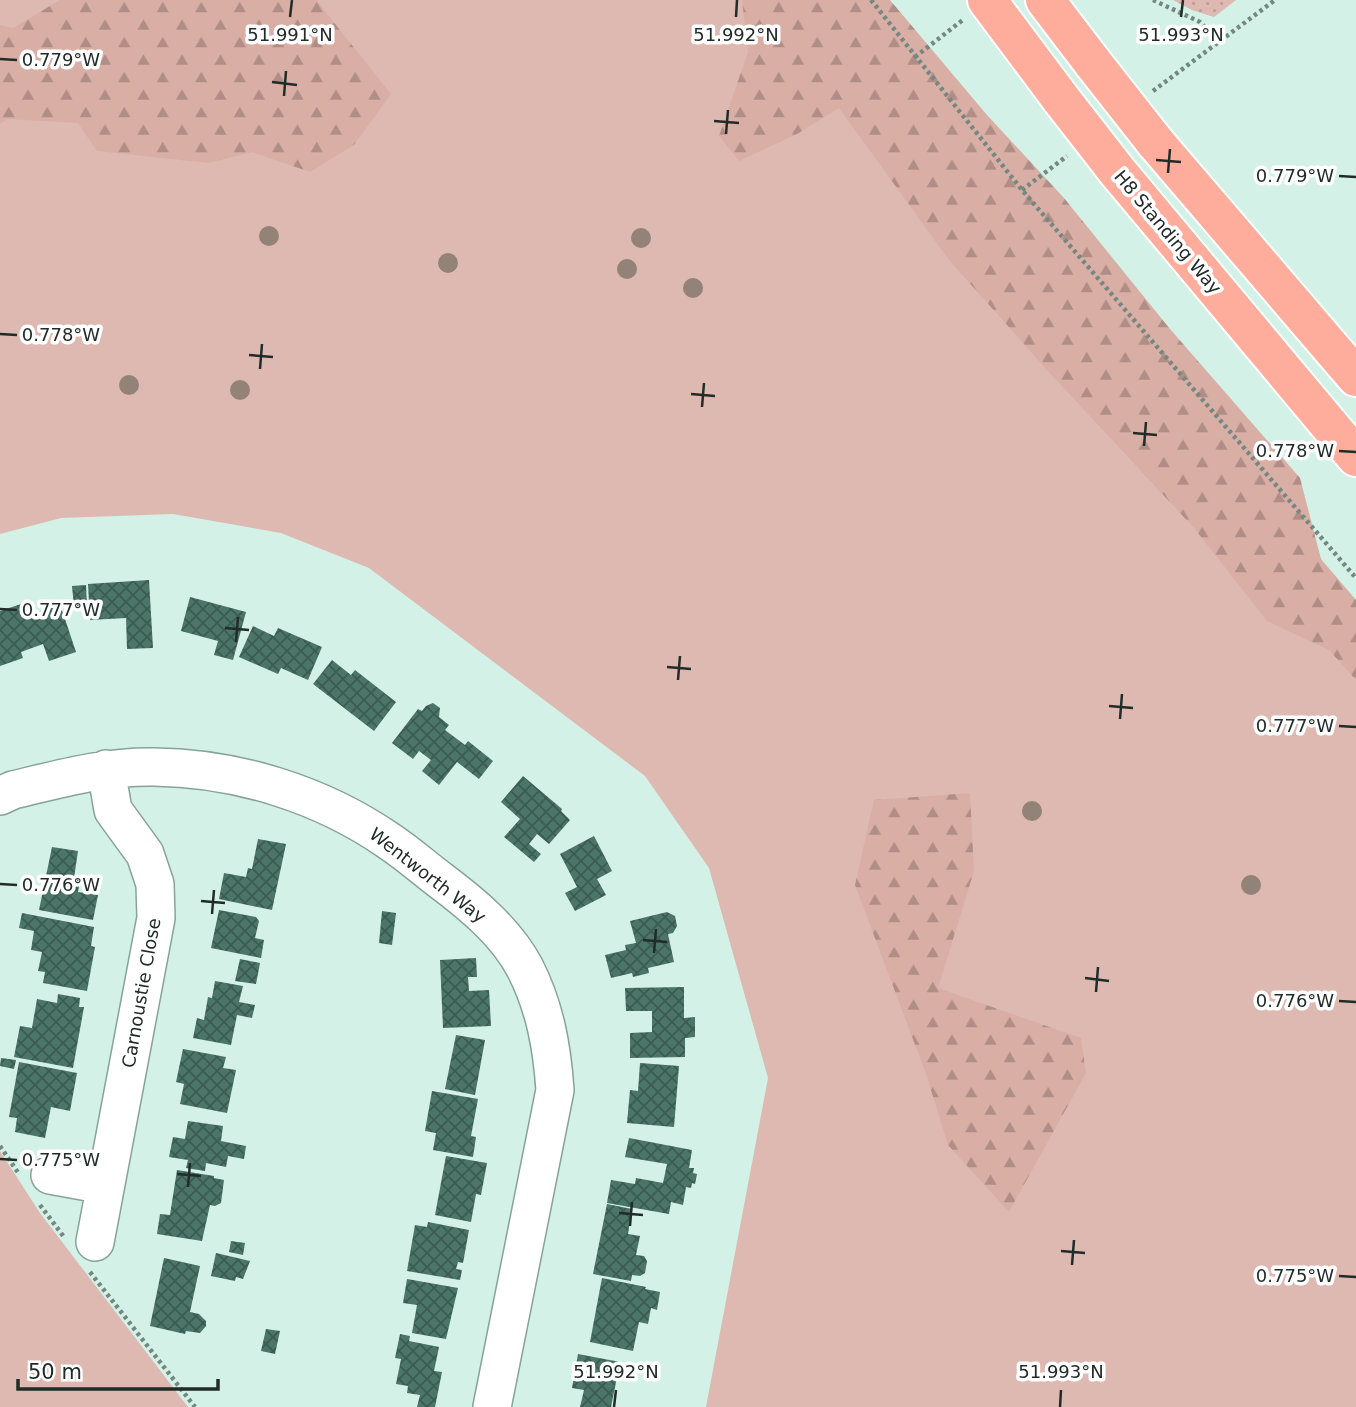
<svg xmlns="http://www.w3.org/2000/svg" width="1356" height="1407" font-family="'DejaVu Sans',sans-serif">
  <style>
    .grass { fill: #ddb9b1 }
    .forest { fill: url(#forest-firs) }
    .park { fill: url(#park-dots) }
    .building { fill: url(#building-cross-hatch) }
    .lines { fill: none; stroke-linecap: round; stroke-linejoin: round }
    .minor-casing { stroke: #87a399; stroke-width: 40 }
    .highway-casing { stroke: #fff; stroke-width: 42 }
    .path { stroke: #748881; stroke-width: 4.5; stroke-dasharray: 3.5 3.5; stroke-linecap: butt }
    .minor { stroke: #fff; stroke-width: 37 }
    .highway { stroke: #feac9c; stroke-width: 38 }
    .highway-bridge-casing { stroke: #fff; stroke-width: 42; stroke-linecap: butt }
    .highway-bridge { stroke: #feac9c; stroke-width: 38 }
    .tree { fill: #938278 }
    .ticks { fill: none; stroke: #212c28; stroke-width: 2.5 }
    .labels { text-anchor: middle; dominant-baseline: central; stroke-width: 7; stroke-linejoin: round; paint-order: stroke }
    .street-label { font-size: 18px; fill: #212c28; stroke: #fff }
    .ticks-label { font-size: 18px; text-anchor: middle; fill: #212c28; stroke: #fff; stroke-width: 7; stroke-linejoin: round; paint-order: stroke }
  </style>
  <defs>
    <pattern id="forest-firs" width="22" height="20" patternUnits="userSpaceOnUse" patternTransform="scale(1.75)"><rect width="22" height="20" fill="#d9aea5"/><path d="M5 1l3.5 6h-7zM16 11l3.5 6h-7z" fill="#b08e86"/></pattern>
    <pattern id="park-dots" width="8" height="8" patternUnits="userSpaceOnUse" patternTransform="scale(1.75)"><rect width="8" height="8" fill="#ddb9b1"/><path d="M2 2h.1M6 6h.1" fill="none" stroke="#bd9f98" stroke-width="1.8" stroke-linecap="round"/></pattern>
    <pattern id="building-cross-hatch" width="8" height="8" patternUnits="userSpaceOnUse" patternTransform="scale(1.75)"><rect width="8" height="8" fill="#4b7568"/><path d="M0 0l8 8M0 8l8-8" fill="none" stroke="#3b5b51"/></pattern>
  </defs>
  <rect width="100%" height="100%" fill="#d3f1e6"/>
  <path class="grass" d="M 0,0 L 861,0 L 1356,620 L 1356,1407 L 706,1407 L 768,1078 L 709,868 L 645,776 L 369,568 L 281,533 L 173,514 L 61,518 L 0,534 Z
    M 0,1151 L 40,1213 L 188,1407 L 0,1407 Z"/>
  <path class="forest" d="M 60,0 L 316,0 L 391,94 L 354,145 L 310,172 L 252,152 L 209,163 L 97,151 L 78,123 L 7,119 L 0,124 L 0,25 L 13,28 Z
    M 742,0 L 890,0 L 987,115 L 1064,198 L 1170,329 L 1300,478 L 1321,559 L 1356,600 L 1356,680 L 1329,650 L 1267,621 L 1194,528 L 1046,369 L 949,260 L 839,108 L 797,134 L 739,161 L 719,136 L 748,52 Z
    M 970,793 L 974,871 L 938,988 L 1081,1038 L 1086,1073 L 1009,1212 L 948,1145 L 926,1074 L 855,885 L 874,800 Z"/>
  <path class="park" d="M 1173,0 L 1236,0 L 1214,17 L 1192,10 Z"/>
  <path class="building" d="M 149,580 L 153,648 L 127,649 L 126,618 L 90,620 L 88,584 Z
    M 86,585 L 87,606 L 74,607 L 72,586 Z
    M 190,597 L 246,612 L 233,660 L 214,655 L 218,641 L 181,631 Z
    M 30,601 L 34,613 L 60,604 L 76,652 L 49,661 L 43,644 L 21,652 L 23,658 L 0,666 L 0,611 Z
    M 253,626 L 274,636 L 278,628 L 322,647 L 308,680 L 281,668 L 278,674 L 239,657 Z
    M 332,660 L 351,675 L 355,670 L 396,702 L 374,731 L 313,684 Z
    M 433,703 L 440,708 L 439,717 L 449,725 L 445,730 L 465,745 L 468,741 L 493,761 L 479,779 L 457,762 L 439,785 L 422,771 L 431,760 L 419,751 L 413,759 L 392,743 L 418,709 L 422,711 L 426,706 Z
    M 523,776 L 562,809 L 561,811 L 570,820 L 549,844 L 537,834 L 529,844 L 541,854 L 534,862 L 504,837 L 520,819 L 501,802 Z
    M 594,836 L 612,871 L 597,879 L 606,895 L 575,911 L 565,893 L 577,887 L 560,854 Z
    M 258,839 L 286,844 L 272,910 L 219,899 L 224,873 L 246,877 L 248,868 L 252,869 Z
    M 52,847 L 78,851 L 74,878 L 80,880 L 78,892 L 98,895 L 93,920 L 39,910 Z
    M 219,910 L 256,917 L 259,921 L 255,938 L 264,940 L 261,958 L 211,948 Z
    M 382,911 L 396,913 L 392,945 L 379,943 Z
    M 667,912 L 675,916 L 677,926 L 673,933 L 668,934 L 674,962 L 648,968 L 649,973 L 633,977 L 632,973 L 611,978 L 605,955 L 626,950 L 625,945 L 636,943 L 630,921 Z
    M 22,913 L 94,927 L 91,946 L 95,947 L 87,991 L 43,983 L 45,972 L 38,971 L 42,952 L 31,950 L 34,931 L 19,928 Z
    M 476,958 L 477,977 L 468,977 L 469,991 L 489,990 L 491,1026 L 443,1028 L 440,960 Z
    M 240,959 L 260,963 L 256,984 L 235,981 Z
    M 215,981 L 243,986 L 239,1002 L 255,1005 L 252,1018 L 237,1015 L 231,1045 L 193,1038 L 197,1018 L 204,1020 L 208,997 L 212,998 Z
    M 684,987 L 684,1018 L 695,1017 L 695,1037 L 685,1038 L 685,1057 L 630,1058 L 630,1033 L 652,1032 L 652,1011 L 626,1011 L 625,988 Z
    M 58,994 L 80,998 L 79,1007 L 84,1007 L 73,1068 L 14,1057 L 20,1026 L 32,1028 L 37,999 L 57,1003 Z
    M 456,1035 L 485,1040 L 475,1095 L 445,1089 Z
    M 183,1049 L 226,1057 L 223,1068 L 236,1070 L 227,1113 L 180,1104 L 184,1084 L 176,1082 Z
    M 1,1058 L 16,1060 L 14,1069 L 0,1066 Z
    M 19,1062 L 77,1073 L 70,1111 L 51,1107 L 45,1138 L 15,1132 L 17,1118 L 9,1117 Z
    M 640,1063 L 679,1066 L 674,1127 L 627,1123 L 630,1090 L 638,1091 Z
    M 432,1091 L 478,1099 L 471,1136 L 476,1137 L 473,1157 L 433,1150 L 436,1133 L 425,1131 Z
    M 188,1121 L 223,1126 L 221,1141 L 246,1146 L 244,1159 L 228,1156 L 226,1167 L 206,1163 L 205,1171 L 186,1168 L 188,1160 L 169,1157 L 173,1137 L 185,1139 Z
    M 629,1138 L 692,1150 L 689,1168 L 694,1168 L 693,1173 L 697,1174 L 695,1184 L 692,1183 L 691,1188 L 686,1187 L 683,1205 L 671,1202 L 669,1214 L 607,1203 L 611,1180 L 635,1184 L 636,1178 L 663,1183 L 667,1164 L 625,1157 Z
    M 446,1156 L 487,1163 L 481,1195 L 476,1194 L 471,1222 L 435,1215 Z
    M 177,1170 L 214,1176 L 214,1178 L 224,1180 L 221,1203 L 215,1206 L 210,1205 L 202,1241 L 157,1234 L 160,1214 L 170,1215 Z
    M 607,1204 L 632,1209 L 628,1234 L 640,1236 L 636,1255 L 644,1256 L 647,1261 L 645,1273 L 640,1276 L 632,1275 L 631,1281 L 593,1274 Z
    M 428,1222 L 469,1230 L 463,1263 L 458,1262 L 456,1269 L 462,1270 L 460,1280 L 407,1271 L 415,1225 L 427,1227 Z
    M 231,1241 L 245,1243 L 243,1255 L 229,1252 Z
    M 216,1253 L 250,1261 L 243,1279 L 236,1277 L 235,1281 L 211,1276 Z
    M 164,1258 L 200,1266 L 190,1312 L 199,1314 L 206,1321 L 206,1326 L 200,1333 L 186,1331 L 185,1334 L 150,1326 Z
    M 602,1278 L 646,1287 L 645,1289 L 660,1292 L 657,1310 L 651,1308 L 648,1324 L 639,1322 L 633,1351 L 590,1342 Z
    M 407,1279 L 458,1288 L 446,1339 L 412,1333 L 417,1305 L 403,1303 Z
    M 266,1329 L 280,1331 L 275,1354 L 261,1351 Z
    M 400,1334 L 410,1336 L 409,1341 L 439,1347 L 434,1371 L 442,1372 L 435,1407 L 417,1407 L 420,1395 L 407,1393 L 408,1386 L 396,1384 L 401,1359 L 395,1358 Z
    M 578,1354 L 620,1362 L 611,1407 L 580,1407 L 584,1390 L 572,1388 Z"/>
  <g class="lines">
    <g class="minor-casing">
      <path id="minor" d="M 0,796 L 13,790 C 59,779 106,766 154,767 C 237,768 321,794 389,841 C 407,853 423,867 440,880 C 472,904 506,932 525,968 C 545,1007 552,1047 555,1090 L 492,1407
        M 50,1175 L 105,1185
        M 95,1242 L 156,918 L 155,884 L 145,854 L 113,810 L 106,769"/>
    </g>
    <g class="highway-casing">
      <path id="highway" d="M 987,0 L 1061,99
        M 1045,0 L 1093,63
        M 1155,142 L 1356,377
        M 1117,171 L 1356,457"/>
    </g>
    <path class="path" d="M 871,0 L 1022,190 L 1356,578
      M 1153,0 L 1200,22 L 1219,41
      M 915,57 L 964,19
      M 1153,91 L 1275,0
      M 1022,190 L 1067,156
      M 0,1146 L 19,1174
      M 40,1205 L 64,1237
      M 90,1272 L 195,1407"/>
    <use href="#minor" class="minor"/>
    <use href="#highway" class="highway"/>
    <g class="highway-bridge-casing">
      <path id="highway-bridge" d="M 1093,63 L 1155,142
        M 1061,99 L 1117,171"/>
    </g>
    <use href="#highway-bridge" class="highway-bridge"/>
  </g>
  <g class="tree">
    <circle cx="269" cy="236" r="10"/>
    <circle cx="641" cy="238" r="10"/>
    <circle cx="448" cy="263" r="10"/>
    <circle cx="627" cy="269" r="10"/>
    <circle cx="693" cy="288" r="10"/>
    <circle cx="129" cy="385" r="10"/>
    <circle cx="240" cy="390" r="10"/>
    <circle cx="1032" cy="811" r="10"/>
    <circle cx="1251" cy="885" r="10"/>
  </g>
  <path class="ticks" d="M 290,17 L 292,0M 736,17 L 737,0M 1181,17 L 1183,0M 0,59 L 17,60M 272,82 L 297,85M 284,96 L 286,71M 714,121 L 739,123M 726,134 L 728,110M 1156,160 L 1181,162M 1168,173 L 1170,149M 1339,176 L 1356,177M 0,334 L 17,335M 249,355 L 273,357M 260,369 L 262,344M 691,394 L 715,396M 702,407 L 704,383M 1133,433 L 1157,435M 1144,446 L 1146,422M 1339,451 L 1356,452M 0,609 L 17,610M 225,628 L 249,630M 236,642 L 238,617M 667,667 L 691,669M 678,680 L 680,656M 1109,706 L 1133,708M 1120,719 L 1122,694M 1339,726 L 1356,727M 0,884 L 17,885M 201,901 L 225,903M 212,914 L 214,890M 643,940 L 667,942M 654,953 L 656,929M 1085,978 L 1109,981M 1096,992 L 1098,967M 1339,1001 L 1356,1002M 0,1159 L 17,1160M 177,1174 L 201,1176M 188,1187 L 190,1163M 619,1213 L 643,1215M 630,1226 L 632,1202M 1061,1251 L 1085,1253M 1072,1265 L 1074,1240M 1339,1276 L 1356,1277M 614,1407 L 616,1390M 1060,1407 L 1061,1390"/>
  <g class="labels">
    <g class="street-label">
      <text transform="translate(1168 232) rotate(50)">H8 Standing Way</text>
      <text transform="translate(428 875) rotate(38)">Wentworth Way</text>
      <text transform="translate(141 993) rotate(-80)">Carnoustie Close</text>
    </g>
  </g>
  <g class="ticks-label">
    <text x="290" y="41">51.991°N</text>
    <text x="736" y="41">51.992°N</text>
    <text x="1181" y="41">51.993°N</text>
    <text x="61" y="66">0.779°W</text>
    <text x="1295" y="182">0.779°W</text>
    <text x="61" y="341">0.778°W</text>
    <text x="1295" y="457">0.778°W</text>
    <text x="61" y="616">0.777°W</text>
    <text x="1295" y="732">0.777°W</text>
    <text x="61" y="891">0.776°W</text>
    <text x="1295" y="1007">0.776°W</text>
    <text x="61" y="1166">0.775°W</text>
    <text x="1295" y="1282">0.775°W</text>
    <text x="616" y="1378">51.992°N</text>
    <text x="1061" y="1378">51.993°N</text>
  </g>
  <path d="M18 1379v10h200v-10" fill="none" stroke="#212c28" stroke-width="3.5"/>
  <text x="28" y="1379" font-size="21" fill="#212c28" stroke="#ffffff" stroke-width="5" paint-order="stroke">50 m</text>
</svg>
